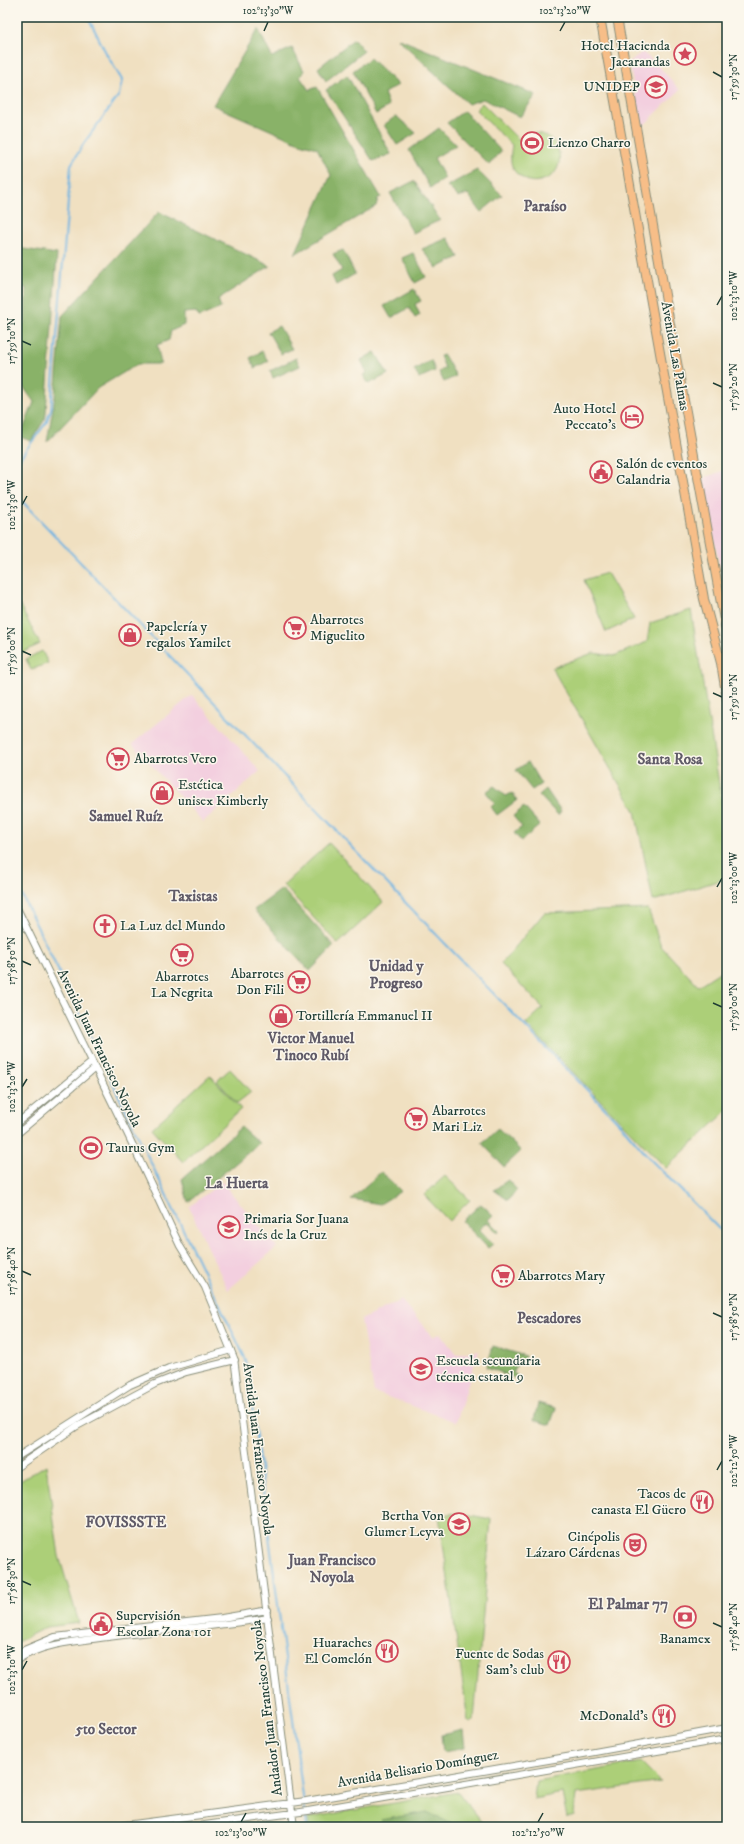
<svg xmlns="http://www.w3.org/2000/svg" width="744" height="1844" font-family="'IM FELL DW Pica',serif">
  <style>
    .built { fill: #f3cfdf }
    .green { fill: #accf78; stroke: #668656 }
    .forest { fill: #89b268; stroke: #54784e }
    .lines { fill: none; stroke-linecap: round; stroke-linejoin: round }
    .stream { stroke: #6ab3e2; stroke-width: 2 }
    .minor-casing { stroke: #888e7a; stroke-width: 8 }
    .major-casing { stroke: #888e7a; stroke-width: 10 }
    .minor { stroke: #fff; stroke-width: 6 }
    .major { stroke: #f7be88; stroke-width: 8 }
    .ticks { fill: none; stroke: #1f3d34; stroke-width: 1.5 }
    .labels { text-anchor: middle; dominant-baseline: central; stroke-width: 3; stroke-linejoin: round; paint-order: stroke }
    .poi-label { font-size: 14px; fill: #1f3d34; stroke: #fbf7ec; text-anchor: start }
    .street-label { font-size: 14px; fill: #1f3d34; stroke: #fbf7ec }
    .neighbourhood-label { font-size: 15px; font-weight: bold; fill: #605b68; stroke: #fbf7ec }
    .neatline { fill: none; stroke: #1f3d34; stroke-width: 1.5 }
    .ticks-label { font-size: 10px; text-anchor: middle; fill: #1f3d34 }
  </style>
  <rect width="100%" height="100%" fill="#fbf7ec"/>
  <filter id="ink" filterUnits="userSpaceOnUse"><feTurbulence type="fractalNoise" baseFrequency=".025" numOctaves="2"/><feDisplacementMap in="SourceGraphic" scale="8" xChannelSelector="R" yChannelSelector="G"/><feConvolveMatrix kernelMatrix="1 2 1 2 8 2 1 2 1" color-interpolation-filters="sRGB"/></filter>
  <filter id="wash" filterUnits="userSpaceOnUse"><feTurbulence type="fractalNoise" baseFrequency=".012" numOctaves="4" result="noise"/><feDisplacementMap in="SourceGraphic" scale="16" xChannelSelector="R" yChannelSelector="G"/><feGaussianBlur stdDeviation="0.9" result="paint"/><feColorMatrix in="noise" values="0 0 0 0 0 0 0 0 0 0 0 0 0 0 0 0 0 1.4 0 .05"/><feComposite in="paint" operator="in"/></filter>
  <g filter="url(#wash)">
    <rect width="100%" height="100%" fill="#f0e0c1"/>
    <path class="built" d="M 642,52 L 656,63 L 680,90 L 642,127 L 629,63 Z
      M 727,469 L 727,575 L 722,578 L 702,479 Z
      M 192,695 L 260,771 L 203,822 L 132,744 Z
      M 222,1182 L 277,1247 L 228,1290 L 189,1207 Z
      M 401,1300 L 433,1337 L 440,1333 L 456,1354 L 479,1350 L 456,1422 L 374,1392 L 361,1320 Z"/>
    <path class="green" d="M 482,103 L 518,139 C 557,116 575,171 543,180 C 535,183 527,182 520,176 C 509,169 510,157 512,145 L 476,110 Z
      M 607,573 L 634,619 L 606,632 L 584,580 Z
      M 17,600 L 40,644 L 21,653 L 17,644 Z
      M 691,610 L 727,833 L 727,878 L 653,901 L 635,811 L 552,668 L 593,653 L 614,656 L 647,642 L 650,623 Z
      M 42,651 L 48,663 L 31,670 L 26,659 Z
      M 329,843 L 383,902 L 338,944 L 283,885 Z
      M 648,909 L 661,946 L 698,986 L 727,967 L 727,1111 L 666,1168 L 526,1024 L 543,1008 L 501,964 L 544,913 Z
      M 230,1069 L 251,1092 L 237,1103 L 217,1081 Z
      M 210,1075 L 241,1109 L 183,1162 L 152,1128 Z
      M 445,1176 L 470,1200 L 449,1221 L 424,1195 Z
      M 46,1465 L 59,1556 L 79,1623 L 46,1627 L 17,1642 L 17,1483 Z
      M 459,1513 L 491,1519 L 474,1720 L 470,1723 L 468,1721 L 439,1515 Z
      M 641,1762 L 661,1782 L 576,1794 L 574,1816 L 567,1818 L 562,1793 L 534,1799 L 536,1781 Z
      M 458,1792 L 485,1827 L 309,1827 L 308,1818 Z"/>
    <path class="forest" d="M 258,29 L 272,57 L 292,48 L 304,71 L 300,77 L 309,90 L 317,87 L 381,197 L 378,198 L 376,206 L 295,254 L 331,175 L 317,148 L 297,142 L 213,105 Z
      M 397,38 L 536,95 L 520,117 L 483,99 L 468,104 Z
      M 354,39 L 364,51 L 326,81 L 318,68 Z
      M 370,58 L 398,85 L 384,93 L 389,106 L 376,114 L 353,71 Z
      M 347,75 L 391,154 L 373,161 L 326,90 Z
      M 464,111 L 501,151 L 489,165 L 447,123 Z
      M 396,116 L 416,133 L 397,145 L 384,125 Z
      M 439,128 L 456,145 L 434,158 L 445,178 L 430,188 L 409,150 Z
      M 477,170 L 502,195 L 481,212 L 468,194 L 458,197 L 447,186 Z
      M 414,181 L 440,220 L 413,233 L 390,193 Z
      M 159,212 L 270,266 L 218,299 L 221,308 L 199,317 L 196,312 L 184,313 L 184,325 L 171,331 L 169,340 L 157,345 L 161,364 L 138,364 L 98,388 L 47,442 L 55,396 L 62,316 Z
      M 448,238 L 459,257 L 437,268 L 422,249 Z
      M 17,248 L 57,254 L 46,412 L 45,419 L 31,441 L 20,437 L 34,402 L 17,378 L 17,327 L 25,323 L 26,288 L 17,286 Z
      M 343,250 L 355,274 L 336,285 L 332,276 L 342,270 L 333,254 Z
      M 413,253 L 426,277 L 415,283 L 402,258 Z
      M 414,289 L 421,301 L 415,304 L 420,315 L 415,318 L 409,308 L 391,318 L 384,306 Z
      M 279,326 L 292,349 L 281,354 L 268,332 Z
      M 262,351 L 268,361 L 255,368 L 250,358 Z
      M 375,352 L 388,374 L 369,384 L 363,375 L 367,373 L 361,360 Z
      M 444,355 L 456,376 L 444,382 L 439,372 L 445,368 L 440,356 Z
      M 296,358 L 300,366 L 273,378 L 270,371 Z
      M 431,360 L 435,371 L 419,378 L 414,370 Z
      M 528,762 L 541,784 L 532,790 L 516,770 Z
      M 494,786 L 506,796 L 512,793 L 517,800 L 497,815 L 491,807 L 495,803 L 486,792 Z
      M 546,789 L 561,811 L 558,815 L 539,795 Z
      M 524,807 L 540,825 L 521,841 L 514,833 L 522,827 L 513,816 Z
      M 282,889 L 334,946 L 310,971 L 254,910 Z
      M 241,1127 L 259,1143 L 236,1163 L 188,1202 L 182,1179 Z
      M 498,1129 L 521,1151 L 504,1167 L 482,1143 Z
      M 381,1172 L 401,1191 L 380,1204 L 351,1199 Z
      M 508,1180 L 517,1190 L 508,1200 L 494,1190 Z
      M 481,1204 L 493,1215 L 488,1220 L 499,1231 L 498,1233 L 487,1222 L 479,1229 L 493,1244 L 488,1248 L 462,1221 Z
      M 493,1346 L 525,1356 L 523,1363 L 518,1362 L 513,1373 L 518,1376 L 517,1379 L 487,1367 Z
      M 538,1403 L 556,1408 L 550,1425 L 534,1420 Z
      M 463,1730 L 465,1748 L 443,1752 L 441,1735 Z
      M 427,1812 L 458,1827 L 382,1827 L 381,1820 Z"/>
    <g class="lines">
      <path class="stream" d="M 17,462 L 46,423 L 51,409 L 71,165 L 84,143 L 119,95 L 122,80 L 107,55 L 88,17
        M 17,496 L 399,896 L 622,1126 L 651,1160 L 725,1235 L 727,1242
        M 17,885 L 246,1360 L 307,1827"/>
    </g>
  </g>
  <g filter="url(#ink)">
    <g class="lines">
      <g class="minor-casing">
        <path id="minor" d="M 17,908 L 127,1133 L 180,1246 L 205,1287 L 234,1358 L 294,1827
          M 17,1123 L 92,1062
          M 17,1134 L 95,1068
          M 17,1457 L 130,1385 L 169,1368 L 231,1350
          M 17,1467 L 77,1426 L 155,1384 L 186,1372 L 235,1360
          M 17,1653 L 55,1637 L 222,1618 L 268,1610
          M 17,1660 C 44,1643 77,1641 108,1637 C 161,1630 215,1627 268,1618
          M 111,1827 L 306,1801 L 578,1755 L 727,1728
          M 190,1827 L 308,1811 L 727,1739"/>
      </g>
      <g class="major-casing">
        <path id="major" d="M 600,17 L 704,599 L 721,663 L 727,699
          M 617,17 L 670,324 L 727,636"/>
      </g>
      <use href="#minor" class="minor"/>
      <use href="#major" class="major"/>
    </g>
  </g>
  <path class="ticks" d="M 264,31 L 268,22M 560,31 L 565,22M 713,72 L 722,77M 717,305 L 722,296M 22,341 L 31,345M 713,383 L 722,387M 22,505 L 27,496M 22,651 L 31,655M 713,693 L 722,697M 717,887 L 722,878M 22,961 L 31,965M 713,1003 L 722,1007M 22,1087 L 27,1079M 22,1271 L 31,1275M 713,1313 L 722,1317M 717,1470 L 722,1461M 22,1581 L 31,1585M 713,1623 L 722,1627M 22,1670 L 27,1661M 241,1822 L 246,1813M 538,1822 L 543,1813"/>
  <defs>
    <g id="sight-ring" transform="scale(1.15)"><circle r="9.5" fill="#fbf7ec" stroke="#d1495b" stroke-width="1.5"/><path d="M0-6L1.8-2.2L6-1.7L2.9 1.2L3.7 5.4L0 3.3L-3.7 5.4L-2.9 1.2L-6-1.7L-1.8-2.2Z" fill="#d1495b"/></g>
    <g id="university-ring" transform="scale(1.15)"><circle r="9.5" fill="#fbf7ec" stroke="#d1495b" stroke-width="1.5"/><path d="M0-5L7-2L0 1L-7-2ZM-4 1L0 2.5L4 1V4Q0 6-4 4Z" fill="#d1495b"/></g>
    <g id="stadium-ring" transform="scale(1.15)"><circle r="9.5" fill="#fbf7ec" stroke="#d1495b" stroke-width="1.5"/><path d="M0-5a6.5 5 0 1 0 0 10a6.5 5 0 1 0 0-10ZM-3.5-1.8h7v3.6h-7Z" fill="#d1495b"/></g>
    <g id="hotel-ring" transform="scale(1.15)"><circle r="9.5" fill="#fbf7ec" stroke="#d1495b" stroke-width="1.5"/><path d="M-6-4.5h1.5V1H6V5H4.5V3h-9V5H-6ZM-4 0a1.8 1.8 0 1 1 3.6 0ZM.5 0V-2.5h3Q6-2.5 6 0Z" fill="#d1495b"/></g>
    <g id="civic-ring" transform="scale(1.15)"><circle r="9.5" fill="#fbf7ec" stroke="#d1495b" stroke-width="1.5"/><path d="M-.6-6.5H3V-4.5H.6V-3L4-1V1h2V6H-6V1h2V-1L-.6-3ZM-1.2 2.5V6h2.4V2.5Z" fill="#d1495b"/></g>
    <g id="supermarket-ring" transform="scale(1.15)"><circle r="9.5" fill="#fbf7ec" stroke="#d1495b" stroke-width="1.5"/><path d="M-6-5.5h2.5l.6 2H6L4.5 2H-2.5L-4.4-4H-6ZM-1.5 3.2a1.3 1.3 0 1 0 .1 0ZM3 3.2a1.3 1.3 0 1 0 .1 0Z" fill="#d1495b"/></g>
    <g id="shop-ring" transform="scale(1.15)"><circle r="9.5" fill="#fbf7ec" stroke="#d1495b" stroke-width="1.5"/><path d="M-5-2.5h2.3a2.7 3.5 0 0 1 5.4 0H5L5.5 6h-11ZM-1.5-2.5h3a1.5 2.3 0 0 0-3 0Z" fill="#d1495b"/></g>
    <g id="church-ring" transform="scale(1.15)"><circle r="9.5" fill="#fbf7ec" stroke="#d1495b" stroke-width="1.5"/><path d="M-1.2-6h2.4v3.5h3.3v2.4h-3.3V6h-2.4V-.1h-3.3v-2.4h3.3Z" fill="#d1495b"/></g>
    <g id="school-ring" transform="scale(1.15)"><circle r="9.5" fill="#fbf7ec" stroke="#d1495b" stroke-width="1.5"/><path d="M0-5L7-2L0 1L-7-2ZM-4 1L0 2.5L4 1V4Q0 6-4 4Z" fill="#d1495b"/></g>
    <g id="restaurant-ring" transform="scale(1.15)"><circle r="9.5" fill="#fbf7ec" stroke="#d1495b" stroke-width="1.5"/><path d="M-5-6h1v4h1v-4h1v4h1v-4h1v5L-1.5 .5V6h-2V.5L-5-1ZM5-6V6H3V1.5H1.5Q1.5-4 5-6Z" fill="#d1495b"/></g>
    <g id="theatre-ring" transform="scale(1.15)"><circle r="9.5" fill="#fbf7ec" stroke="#d1495b" stroke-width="1.5"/><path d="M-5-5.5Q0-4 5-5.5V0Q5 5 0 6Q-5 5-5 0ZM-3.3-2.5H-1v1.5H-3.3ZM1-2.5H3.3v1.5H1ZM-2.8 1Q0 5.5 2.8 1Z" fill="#d1495b"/></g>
    <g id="bank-ring" transform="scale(1.15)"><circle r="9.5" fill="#fbf7ec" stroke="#d1495b" stroke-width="1.5"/><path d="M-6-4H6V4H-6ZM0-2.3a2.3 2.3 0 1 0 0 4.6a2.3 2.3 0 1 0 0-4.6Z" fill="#d1495b"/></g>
  </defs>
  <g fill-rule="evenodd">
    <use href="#sight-ring" x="685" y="54"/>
    <use href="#university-ring" x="656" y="87"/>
    <use href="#stadium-ring" x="532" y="143"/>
    <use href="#hotel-ring" x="632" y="417"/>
    <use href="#civic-ring" x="601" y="472"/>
    <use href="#supermarket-ring" x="295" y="628"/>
    <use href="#shop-ring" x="130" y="635"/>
    <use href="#supermarket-ring" x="118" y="759"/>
    <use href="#shop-ring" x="162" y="793"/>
    <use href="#church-ring" x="105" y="926"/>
    <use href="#supermarket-ring" x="182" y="955"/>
    <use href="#supermarket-ring" x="299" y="982"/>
    <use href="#shop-ring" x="281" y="1016"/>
    <use href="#supermarket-ring" x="416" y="1119"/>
    <use href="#stadium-ring" x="91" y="1148"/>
    <use href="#school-ring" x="229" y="1227"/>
    <use href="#supermarket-ring" x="503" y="1276"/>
    <use href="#school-ring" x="421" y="1369"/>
    <use href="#restaurant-ring" x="702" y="1502"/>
    <use href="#school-ring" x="459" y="1524"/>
    <use href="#theatre-ring" x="635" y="1545"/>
    <use href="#bank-ring" x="685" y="1617"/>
    <use href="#civic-ring" x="101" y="1624"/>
    <use href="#restaurant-ring" x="387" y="1651"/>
    <use href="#restaurant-ring" x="559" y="1662"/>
    <use href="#restaurant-ring" x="664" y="1716"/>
  </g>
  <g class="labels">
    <g class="poi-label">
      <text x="670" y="46" text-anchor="end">Hotel Hacienda<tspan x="670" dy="16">Jacarandas</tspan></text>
      <text x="640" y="87" text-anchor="end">UNIDEP</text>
      <text x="548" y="143">Lienzo Charro</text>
      <text x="616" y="409" text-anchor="end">Auto Hotel<tspan x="616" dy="16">Peccato's</tspan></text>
      <text x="616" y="464">Salón de eventos<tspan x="616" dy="16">Calandria</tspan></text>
      <text x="310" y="620">Abarrotes<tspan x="310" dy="16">Miguelito</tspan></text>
      <text x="146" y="627">Papelería y<tspan x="146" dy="16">regalos Yamilet</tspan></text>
      <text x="134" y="759">Abarrotes Vero</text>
      <text x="178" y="785">Estética<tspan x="178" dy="16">unisex Kimberly</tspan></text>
      <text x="120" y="926">La Luz del Mundo</text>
      <text x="284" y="974" text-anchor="end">Abarrotes<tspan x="284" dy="16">Don Fili</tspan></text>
      <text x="182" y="977" text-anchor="middle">Abarrotes<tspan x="182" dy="16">La Negrita</tspan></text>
      <text x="296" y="1016">Tortillería Emmanuel II</text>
      <text x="432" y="1111">Abarrotes<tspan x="432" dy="16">Mari Liz</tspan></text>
      <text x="106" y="1148">Taurus Gym</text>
      <text x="244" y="1219">Primaria Sor Juana<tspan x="244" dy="16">Inés de la Cruz</tspan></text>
      <text x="518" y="1276">Abarrotes Mary</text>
      <text x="436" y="1361">Escuela secundaria<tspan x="436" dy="16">técnica estatal 9</tspan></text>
      <text x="686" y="1494" text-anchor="end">Tacos de<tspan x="686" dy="16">canasta El Güero</tspan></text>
      <text x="444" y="1516" text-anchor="end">Bertha Von<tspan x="444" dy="16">Glumer Leyva</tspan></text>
      <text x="620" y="1537" text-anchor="end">Cinépolis<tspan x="620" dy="16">Lázaro Cárdenas</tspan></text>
      <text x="116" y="1616">Supervisión<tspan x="116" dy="16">Escolar Zona 101</tspan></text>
      <text x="685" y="1639" text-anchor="middle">Banamex</text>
      <text x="372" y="1643" text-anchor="end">Huaraches<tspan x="372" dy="16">El Comelón</tspan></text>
      <text x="544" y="1654" text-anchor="end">Fuente de Sodas<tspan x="544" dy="16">Sam's club</tspan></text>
      <text x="648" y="1716" text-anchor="end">McDonald's</text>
    </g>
    <g class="street-label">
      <text transform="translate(675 356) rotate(80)">Avenida Las Palmas</text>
      <text transform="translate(99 1048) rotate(64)">Avenida Juan Francisco Noyola</text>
      <text transform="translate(258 1449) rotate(83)">Avenida Juan Francisco Noyola</text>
      <text transform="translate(267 1708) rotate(-97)">Andador Juan Francisco Noyola</text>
      <text transform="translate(418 1769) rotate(-10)">Avenida Belisario Domínguez</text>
    </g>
    <g class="neighbourhood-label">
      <text x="545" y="206">Paraíso</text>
      <text x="670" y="759">Santa Rosa</text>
      <text x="126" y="816">Samuel Ruíz</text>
      <text x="193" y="896">Taxistas</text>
      <text x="396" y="966">Unidad y<tspan x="396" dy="17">Progreso</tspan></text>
      <text x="311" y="1038">Victor Manuel<tspan x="311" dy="17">Tinoco Rubí</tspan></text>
      <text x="237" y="1183">La Huerta</text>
      <text x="549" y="1318">Pescadores</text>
      <text x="126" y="1522">FOVISSSTE</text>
      <text x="332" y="1560">Juan Francisco<tspan x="332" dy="17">Noyola</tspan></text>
      <text x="628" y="1604">El Palmar 77</text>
      <text x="106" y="1729">5to Sector</text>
    </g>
  </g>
  <rect width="744" height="1844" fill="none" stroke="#fbf7ec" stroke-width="44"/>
  <rect x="22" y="22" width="700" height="1800" class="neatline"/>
  <g class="ticks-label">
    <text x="268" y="14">102°13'30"W</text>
    <text x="565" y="14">102°13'20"W</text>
    <text transform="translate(733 77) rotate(-90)" y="4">17°59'30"N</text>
    <text transform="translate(733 296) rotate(-90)" y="4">102°13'10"W</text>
    <text transform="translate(11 341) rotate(-90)" y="4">17°59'10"N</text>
    <text transform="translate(733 387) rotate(-90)" y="4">17°59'20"N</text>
    <text transform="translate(11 505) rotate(-90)" y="4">102°13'30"W</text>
    <text transform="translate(11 651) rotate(-90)" y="4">17°59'00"N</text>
    <text transform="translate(733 697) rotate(-90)" y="4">17°59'10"N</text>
    <text transform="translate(733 878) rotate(-90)" y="4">102°13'00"W</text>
    <text transform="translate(11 961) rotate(-90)" y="4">17°58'50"N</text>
    <text transform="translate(733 1007) rotate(-90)" y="4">17°59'00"N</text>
    <text transform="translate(11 1087) rotate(-90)" y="4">102°13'20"W</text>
    <text transform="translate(11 1271) rotate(-90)" y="4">17°58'40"N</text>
    <text transform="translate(733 1317) rotate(-90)" y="4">17°58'50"N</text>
    <text transform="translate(733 1461) rotate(-90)" y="4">102°12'50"W</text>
    <text transform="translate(11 1581) rotate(-90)" y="4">17°58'30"N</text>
    <text transform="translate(733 1627) rotate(-90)" y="4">17°58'40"N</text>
    <text transform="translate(11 1670) rotate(-90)" y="4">102°13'10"W</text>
    <text x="241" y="1836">102°13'00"W</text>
    <text x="538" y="1836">102°12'50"W</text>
  </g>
</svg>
